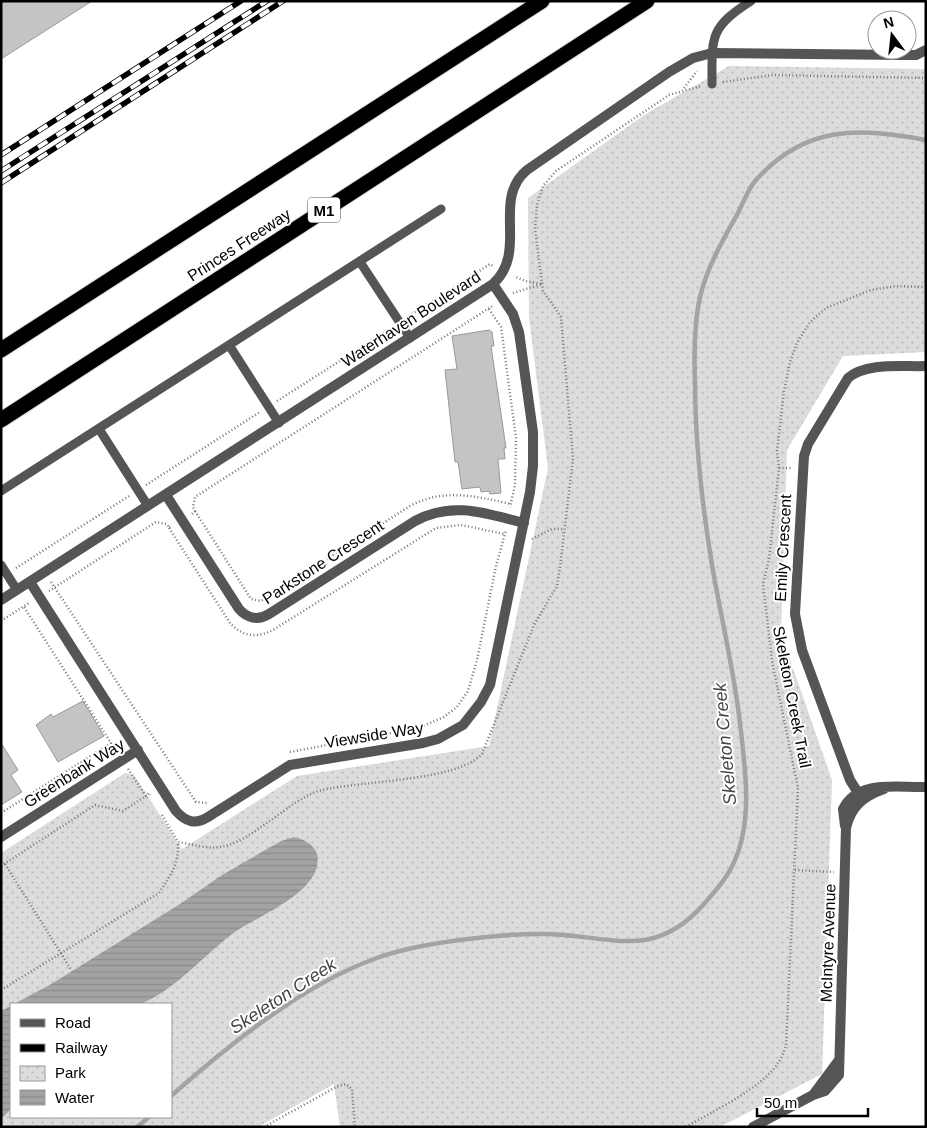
<svg xmlns="http://www.w3.org/2000/svg" width="927" height="1128" font-family="Arial,sans-serif">
  <style>
    .park { fill: url(#park-dots); fill-rule: evenodd }
    .water { fill: url(#water-rules) }
    .lines { fill: none; stroke-linecap: round; stroke-linejoin: round }
    .stream { stroke: #a3a3a3; stroke-width: 4.5 }
    .building { fill: #c4c4c4; stroke: #999 }
    .motorway-casing { stroke: #dbdbdb; stroke-width: 17 }
    .path { stroke: #777; stroke-width: 2.5; stroke-dasharray: 1 2.5; stroke-linecap: butt }
    .service { stroke: #555; stroke-width: 9 }
    .minor { stroke: #555; stroke-width: 10 }
    .motorway { stroke: #000; stroke-width: 15 }
    .rail-casing { stroke: #000; stroke-width: 5.5 }
    .rail { stroke: #fff; stroke-width: 4; stroke-dasharray: 11; stroke-linecap: butt }
    .labels { text-anchor: middle; dominant-baseline: central; stroke-width: 4; stroke-linejoin: round; paint-order: stroke }
    .shield { fill: #fff; stroke: #4c4c4c; stroke-width: 1 }
    .shield-label { font-size: 15px; font-weight: bold; fill: #000 }
    .street-label { font-size: 16px; fill: #000; stroke: #fff }
    .water-label { font-size: 18px; font-style: italic; fill: #444; stroke: #fff }
  </style>
  <defs>
    <pattern id="park-dots" width="8" height="8" patternUnits="userSpaceOnUse" patternTransform="scale(1.25)"><rect width="8" height="8" fill="#dcdcdc"/><path d="M2 2h.1M6 6h.1" fill="none" stroke="#bbb" stroke-width="1.8" stroke-linecap="round"/></pattern>
    <pattern id="water-rules" width="6" height="5" patternUnits="userSpaceOnUse" patternTransform="scale(1.25)"><rect width="6" height="5" fill="#a3a3a3"/><path d="M0 2.5h6" fill="none" stroke="#8b8b8b"/></pattern>
  </defs>
  <rect width="100%" height="100%" fill="#fff"/>
  <path class="park" d="M 729,66 L 926,69 L 926,352 L 843,356 L 787,450 L 781,634 L 832,780 L 822,1074 L 720,1127 L 340,1127 L 334,1084 L 258,1127 L 1,1127 L 1,853 L 125,773 L 134,775 L 182,849 L 297,776 L 489,746 L 548,468 L 529,318 L 528,198 L 644,115 ZM 11,1004 L 171,1004 L 171,1117 L 11,1117 Z"/>
  <path class="water" d="M 294,837 C 303,839 314,844 317,854 C 325,892 256,916 232,934 C 201,958 177,988 141,1004 L 14,1004 L 53,983 L 180,904 L 222,875 L 281,841 Z
    M 11,1006 L 11,1109 L 1,1119 L 1,1011 Z"/>
  <g class="lines">
    <path class="stream" d="M 171,1096 C 227,1046 303,985 374,959 C 416,943 495,934 540,934 C 607,933 651,964 704,904 C 716,890 728,877 735,860 C 753,818 745,767 740,723 C 734,670 721,618 712,565 C 702,504 695,442 695,381 C 694,354 694,324 700,297 C 707,267 723,240 738,213 C 743,203 748,189 756,180 C 806,124 859,128 926,140
      M 137,1127 L 149,1117"/>
  </g>
  <path class="building" d="M 1,1 L 92,1 L 1,59 Z
    M 489,330 L 492,332 L 494,346 L 491,346 L 506,448 L 504,448 L 505,459 L 498,459 L 501,493 L 490,494 L 489,491 L 481,492 L 480,487 L 462,489 L 458,462 L 455,462 L 445,370 L 457,369 L 452,336 Z
    M 83,701 L 104,736 L 58,762 L 36,725 L 51,714 L 53,717 Z
    M 1,743 L 18,770 L 11,775 L 22,792 L 1,805 Z"/>
  <g class="lines">
    <g class="motorway-casing">
      <path id="motorway" d="M 1,350 L 542,1
        M 1,420 L 647,1"/>
    </g>
    <path class="path" d="M 723,82 L 773,75 L 926,78
      M 684,88 L 697,71
      M 513,293 L 542,284 L 525,281 L 514,276
      M 489,309 L 501,327 L 516,438 L 515,485 L 510,507
      M 409,316 L 490,264 L 493,266
      M 277,401 L 390,329
      M 779,468 L 791,468
      M 146,485 L 260,412
      M 195,511 L 251,599 L 261,601 L 410,506 C 444,488 474,496 511,504
      M 192,514 L 195,511 L 193,507 L 195,497 L 494,305
      M 169,528 L 230,623 C 243,637 257,638 273,630 L 436,528 L 461,525 L 505,534
      M 532,539 L 552,529 L 563,529
      M 16,568 L 129,496
      M 51,582 L 196,802 L 207,803
      M 49,591 L 156,522 L 167,524 L 169,528 L 172,526
      M 1,621 L 29,603
      M 290,752 L 418,728 L 444,717 L 457,707 L 468,691 L 477,660 L 496,566 L 506,530
      M 128,769 L 146,796 L 149,793 L 150,795
      M 1,813 L 111,743 L 24,607
      M 162,815 L 178,842
      M 5,864 L 72,971
      M 1,866 L 95,805 L 123,811 L 146,796
      M 795,870 L 834,872
      M 1,990 L 159,893 C 171,875 179,864 178,842 C 191,844 206,849 219,847 C 251,844 290,798 322,790 C 360,781 458,781 482,754 L 534,625 L 557,586 L 560,567 L 573,459 L 561,317 L 543,291 L 535,229 L 537,205 L 543,186 L 556,171 L 669,95 L 701,86
      M 264,1127 L 338,1086 L 346,1084 L 352,1089 L 355,1127
      M 686,1127 C 713,1111 761,1089 778,1063 C 782,1058 784,1051 786,1045 L 798,788 L 772,661 L 763,584 L 769,559 L 779,468 L 777,451 L 784,391 L 790,362 L 797,343 L 810,322 L 826,308 L 871,290 L 896,286 L 926,287"/>
    <path class="service" d="M 712,84 C 712,37 709,28 751,1
      M 360,262 L 410,338
      M 229,345 L 279,423
      M 99,429 L 148,506
      M 1,491 L 441,209
      M 1,565 L 17,590"/>
    <path class="minor" d="M 166,495 L 239,609 C 247,618 258,621 269,614 L 415,521 C 452,501 485,513 524,523
      M 30,582 L 176,811 C 186,822 195,825 208,817 L 290,765 L 423,743 L 438,739 L 463,725 L 481,702 L 490,685 L 530,492 L 533,466 L 533,432 L 519,332 L 513,314 L 493,284
      M 1,600 L 493,284 C 529,251 491,200 527,170 L 669,72 L 693,58 L 712,53 L 904,55 L 916,55 L 926,50
      M 862,799 L 850,780 L 802,650 L 795,614 L 804,456 L 808,444 L 848,378 C 867,362 902,367 926,366
      M 845,826 L 843,809 C 858,779 897,788 926,787
      M 1,837 L 138,750
      M 813,1095 L 839,1060
      M 753,1127 L 813,1095 L 825,1091 L 839,1075 L 846,828 C 851,806 864,796 884,789"/>
    <use href="#motorway" class="motorway"/>
    <g class="rail-casing">
      <path id="rail" d="M 1,155 L 241,1
        M 1,171 L 267,1
        M 1,183 L 283,1"/>
    </g>
    <use href="#rail" class="rail"/>
  </g>
  <g class="labels">
    <rect class="shield" x="308" y="197.5" width="32" height="25" rx="4"/>
    <g class="shield-label">
      <text x="324" y="210">M1</text>
    </g>
    <g class="street-label">
      <text transform="translate(239 245) rotate(-33)">Princes Freeway</text>
      <text transform="translate(411 319) rotate(-33)">Waterhaven Boulevard</text>
      <text transform="translate(783 548) rotate(-87)">Emily Crescent</text>
      <text transform="translate(323 562) rotate(-33)">Parkstone Crescent</text>
      <text transform="translate(792 697) rotate(79)">Skeleton Creek Trail</text>
      <text transform="translate(374 735) rotate(-9)">Viewside Way</text>
      <text transform="translate(74 773) rotate(-32)">Greenbank Way</text>
      <text transform="translate(828 943) rotate(-88)">McIntyre Avenue</text>
    </g>
    <g class="water-label">
      <text transform="translate(725 744) rotate(-95)">Skeleton Creek</text>
      <text transform="translate(283 996) rotate(-33)">Skeleton Creek</text>
    </g>
  </g>
  <rect width="927" height="1128" fill="none" stroke="#000000" stroke-width="5"/>
  <rect x="10" y="1003" width="162" height="115" fill="#ffffff" stroke="#999999"/>
  <rect x="20" y="1019" width="25" height="8" fill="#555555" stroke="#999999"/>
  <text x="55" y="1028" font-size="15" fill="#000000">Road</text>
  <rect x="20" y="1044" width="25" height="8" fill="#000000" stroke="#999999"/>
  <text x="55" y="1053" font-size="15" fill="#000000">Railway</text>
  <rect x="20" y="1066" width="25" height="15" fill="url(#park-dots)" stroke="#999999"/>
  <text x="55" y="1078" font-size="15" fill="#000000">Park</text>
  <rect x="20" y="1090" width="25" height="15" fill="url(#water-rules)" stroke="#999999"/>
  <text x="55" y="1103" font-size="15" fill="#000000">Water</text>
  <g transform="translate(892 35) rotate(345)"><circle r="24" fill="#ffffff" stroke="#999999"/>
  <path d="M0-4L9 19L0 12L-9 19Z" fill="#000000"/>
  <text y="-8" font-size="14" font-weight="bold" text-anchor="middle" fill="#000000">N</text>
  </g>
  <path d="M757 1108v8h111v-8" fill="none" stroke="#000000" stroke-width="2.5"/>
  <text x="764" y="1108" font-size="15" fill="#000000" stroke="#ffffff" stroke-width="4" paint-order="stroke">50 m</text>
</svg>
